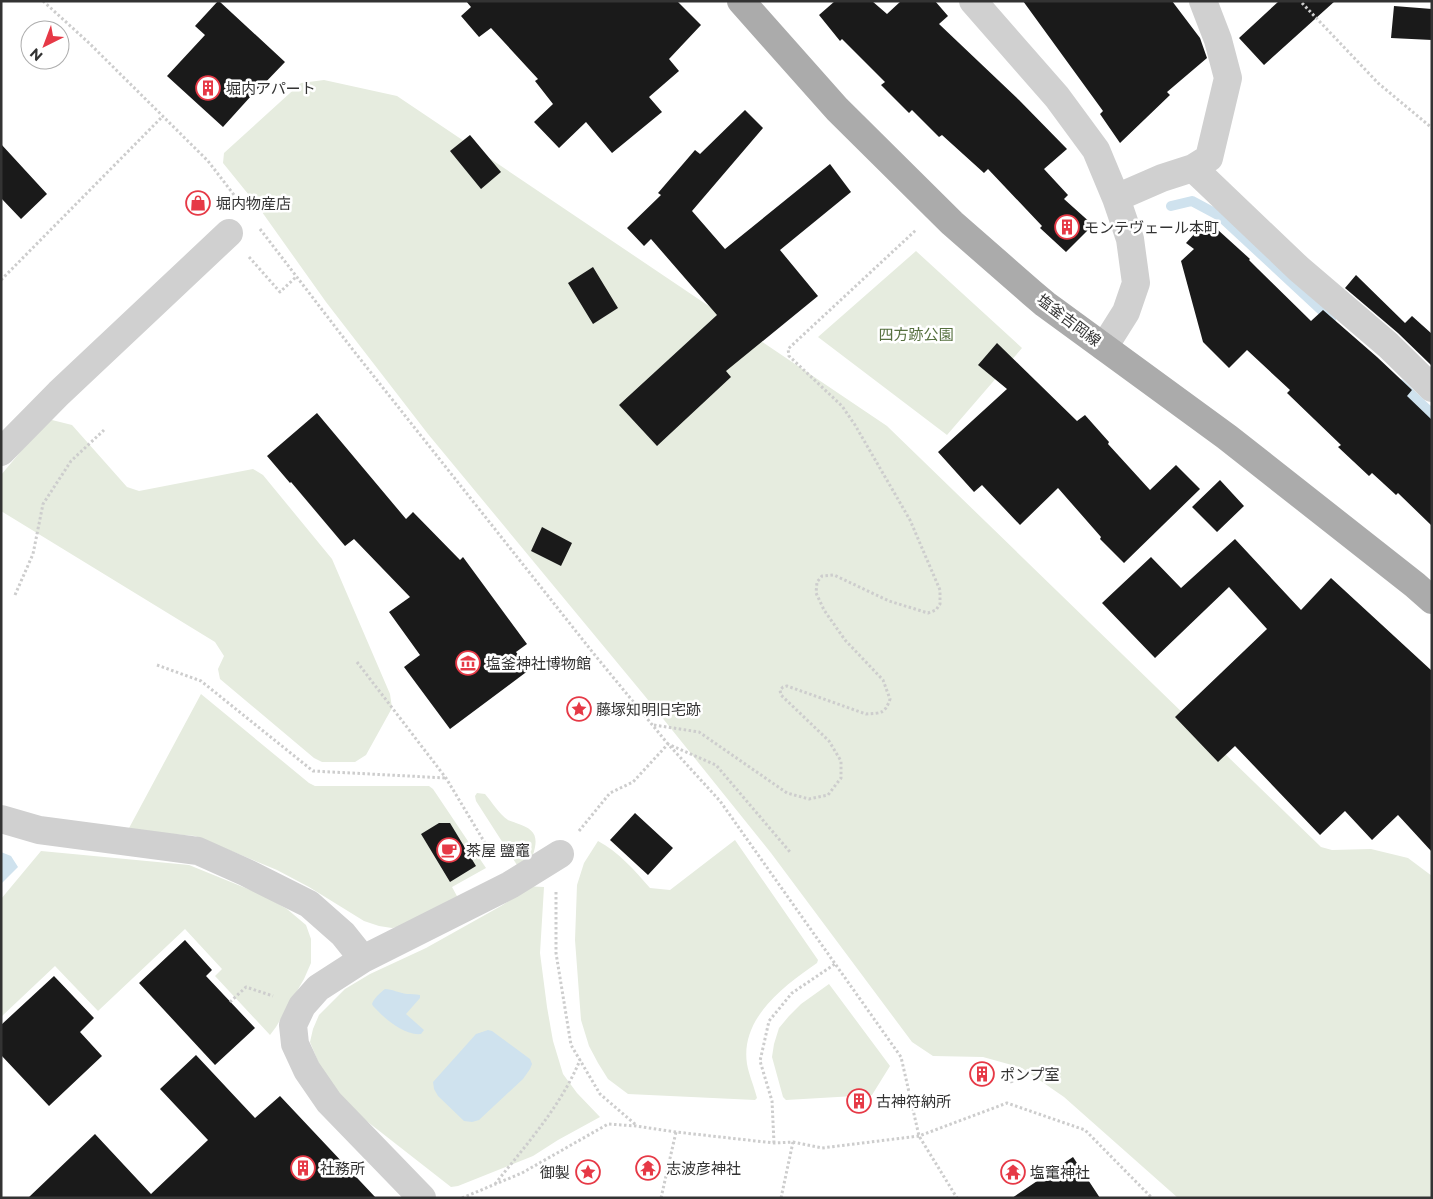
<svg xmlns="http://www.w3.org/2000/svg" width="1433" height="1199" font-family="Montserrat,'Noto Sans JP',sans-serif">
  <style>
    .green { fill: #e6ecdf }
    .water { fill: #cfe2ee }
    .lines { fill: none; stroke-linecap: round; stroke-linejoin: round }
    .stream { stroke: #cfe2ee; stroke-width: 10 }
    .building { fill: #1a1a1a }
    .path { stroke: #cdcdcd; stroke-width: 3; stroke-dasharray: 2.5 2.5; stroke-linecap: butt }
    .minor { stroke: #d0d0d0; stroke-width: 28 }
    .major { stroke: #ababab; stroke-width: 28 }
    .labels { text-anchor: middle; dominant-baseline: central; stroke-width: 5; stroke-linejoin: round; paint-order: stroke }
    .poi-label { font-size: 15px; fill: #333; stroke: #fff; text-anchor: start }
    .street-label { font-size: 15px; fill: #333; stroke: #fff }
    .park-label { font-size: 15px; fill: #56703f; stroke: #fff }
  </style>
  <rect width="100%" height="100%" fill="#fff"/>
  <path class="green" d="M 324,80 L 397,96 L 887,426 L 1321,847 L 1332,850 L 1371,849 L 1408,858 L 1432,876 L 1432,1198 L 1178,1198 L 1064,1097 L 1022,1068 L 983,1057 L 933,1056 L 912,1042 L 771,853 L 644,695 L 428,434 L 326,302 L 257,205 L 223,163 L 224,153 L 301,83 Z
    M 916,251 L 1022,348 L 947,435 L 818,337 Z
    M 48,419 L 72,425 L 127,487 L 139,491 L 253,469 L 263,475 L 332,559 L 390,694 L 392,708 L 366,755 L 355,762 L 322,762 L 314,758 L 220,679 L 218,669 L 224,656 L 215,642 L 1,511 L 1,475 Z
    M 201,694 L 309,783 L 315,786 L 429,786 L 433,789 L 486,868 L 452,887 L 458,898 L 403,926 L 392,928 L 379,926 L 364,921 L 309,887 L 277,870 L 195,836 L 128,830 Z
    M 477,793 L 485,794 C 492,802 499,814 508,820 C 510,821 514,822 516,823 C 535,829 539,836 533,855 L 517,865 L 476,801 L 475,796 Z
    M 735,840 L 818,960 L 817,963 C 784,986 740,1018 747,1064 C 749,1075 754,1086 757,1098 L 755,1100 L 628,1094 L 608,1079 L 598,1063 L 589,1046 L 581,1020 L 575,940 L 577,885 L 584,863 L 598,841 C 619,852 634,870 650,888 L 670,890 Z
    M 41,851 L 189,865 L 263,895 L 287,909 L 306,925 L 311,939 L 311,963 L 304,979 L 276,1027 L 270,1035 L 215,976 L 222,969 L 185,929 L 98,1011 L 55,966 L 1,1017 L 1,899 Z
    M 523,886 L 544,887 L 540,953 L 547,1007 L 553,1041 L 563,1074 L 577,1093 L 600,1117 L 558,1140 L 533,1156 L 458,1186 L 451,1187 L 364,1119 L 338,1093 L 324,1076 L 310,1042 L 313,1029 L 319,1015 L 345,989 L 370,974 L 426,948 L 501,906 L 512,899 Z
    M 829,984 L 890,1066 L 872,1095 L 786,1100 L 783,1097 L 772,1057 L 774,1044 L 779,1028 L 789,1016 L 801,1004 Z"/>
  <path class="water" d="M 1,852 L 11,856 L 18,867 L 1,884 Z
    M 385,989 C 392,989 399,993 407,994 C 412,994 415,994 420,995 L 420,998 L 406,1014 L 424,1030 L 421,1034 C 404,1036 384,1018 373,1006 L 372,1004 C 374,998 380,993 385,989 Z
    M 488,1030 L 492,1031 L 530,1059 L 532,1064 L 530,1069 L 523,1079 L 479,1120 L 472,1122 L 464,1121 L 438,1096 L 434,1089 L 433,1082 L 476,1034 Z"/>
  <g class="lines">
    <path class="stream" d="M 1171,206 L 1192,201 L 1220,216 L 1331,319
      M 1400,384 L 1432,414"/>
  </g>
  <path class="building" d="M 218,1 L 219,1 L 285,62 L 261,87 L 260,86 L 223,127 L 167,76 L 205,35 L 195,26 Z
    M 466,1 L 677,1 L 701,25 L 669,59 L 679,71 L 649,97 L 662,112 L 612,153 L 586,122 L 559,148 L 534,122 L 553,104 L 535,81 L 538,79 L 491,28 L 479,37 L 461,16 L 471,7 Z
    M 835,1 L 872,1 L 887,14 L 901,1 L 935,1 L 948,16 L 939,24 L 1019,100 L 1067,149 L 1044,169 L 1068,195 L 1064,199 L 1093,225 L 1066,252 L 1040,228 L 1042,226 L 988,169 L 984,173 L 942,135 L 939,137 L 912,110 L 909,113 L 881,85 L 885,82 L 842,39 L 840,41 L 819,15 Z
    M 1023,1 L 1172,1 L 1200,38 L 1207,58 L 1167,92 L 1170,95 L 1120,143 L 1100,114 L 1103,111 Z
    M 1279,1 L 1335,1 L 1264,65 L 1239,38 Z
    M 1394,6 L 1432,9 L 1432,40 L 1391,38 Z
    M 745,110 L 763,128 L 692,211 L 725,249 L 830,164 L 851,192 L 780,250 L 818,296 L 726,371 L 731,377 L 657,446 L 619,405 L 717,315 L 651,239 L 644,246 L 627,228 L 661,195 L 658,193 L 695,150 L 700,154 Z
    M 470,135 L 501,172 L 481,189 L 450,151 Z
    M 1,144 L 47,194 L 21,219 L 1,198 Z
    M 1207,220 L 1250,259 L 1249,260 L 1258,269 L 1311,321 L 1323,310 L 1377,357 L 1412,390 L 1407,396 L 1432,420 L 1432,526 L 1398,493 L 1396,495 L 1372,473 L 1369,476 L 1338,447 L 1341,445 L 1287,393 L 1290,390 L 1247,350 L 1229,368 L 1203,342 L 1181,261 L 1194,249 L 1186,243 Z
    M 593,267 L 618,308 L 593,324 L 568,283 Z
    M 1356,275 L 1405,323 L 1412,316 L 1432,334 L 1432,366 L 1398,333 L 1345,288 Z
    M 997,343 L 1077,421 L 1085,415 L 1109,442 L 1108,444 L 1150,490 L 1176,465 L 1200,489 L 1124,563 L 1100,539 L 1101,537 L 1058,488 L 1020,525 L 982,485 L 974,492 L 938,452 L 1007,389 L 978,365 Z
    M 317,413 L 406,519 L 413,512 L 460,560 L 463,557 L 527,644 L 516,652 L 529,670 L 450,729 L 404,667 L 420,655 L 389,612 L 410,597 L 354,539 L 345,546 L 291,482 L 290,483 L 267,456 Z
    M 1220,480 L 1244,506 L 1217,532 L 1192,507 Z
    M 542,527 L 572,543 L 561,566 L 531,551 Z
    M 1235,539 L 1301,610 L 1331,578 L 1432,671 L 1432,852 L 1398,815 L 1372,840 L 1345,811 L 1320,835 L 1235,746 L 1218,762 L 1175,717 L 1267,629 L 1229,587 L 1155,658 L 1102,603 L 1151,557 L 1181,588 Z
    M 635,813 L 673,848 L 648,875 L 610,840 Z
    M 439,823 L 450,823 L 476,866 L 450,882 L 421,834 Z
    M 185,940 L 212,970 L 206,976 L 255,1028 L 215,1065 L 139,983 Z
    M 54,976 L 94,1018 L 80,1032 L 102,1056 L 49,1106 L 1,1055 L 1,1025 Z
    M 196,1055 L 255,1118 L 280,1096 L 376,1198 L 28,1198 L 95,1134 L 151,1194 L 208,1140 L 160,1089 Z
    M 1073,1157 L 1100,1198 L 1012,1198 L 1055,1169 Z"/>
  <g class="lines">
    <path class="path" d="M 43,1 L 89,43 L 208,161 L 241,204
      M 1302,3 L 1378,83 L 1432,128
      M 260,229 L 353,350 L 594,654 L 668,744 L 720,801 L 901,1057 L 919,1136 L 957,1198
      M 249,257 L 280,292 L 296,277
      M 1,280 L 163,116
      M 15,595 L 33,554 L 43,504 L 71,461 L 104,430
      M 357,662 L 446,778 L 494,858
      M 157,665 L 201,681 L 313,771 L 446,778
      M 654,725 L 699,732 L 787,793 L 809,799 L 828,795 L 841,778 L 841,761 L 829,741 L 781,695 L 780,690 L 783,687 L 787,686 L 866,714 C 881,713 885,714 890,699 L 883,680 L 845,640 L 824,610 L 816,593 L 817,582 L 822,576 L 834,575 L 889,601 L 928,613 L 936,610 L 940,604 L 940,590 L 910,520 L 855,425 L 842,406 L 789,356 L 788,349 L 916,230
      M 579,831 L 610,793 L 633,782 L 668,744 L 716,765 L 790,852
      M 556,892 L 556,953 L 571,1045 L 600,1094 L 636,1125
      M 230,1002 L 246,987 L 273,996
      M 1009,1072 L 1012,1083
      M 774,1143 L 772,1101 L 760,1061 L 769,1021 L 792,993 L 835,964
      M 495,1184 C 526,1145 561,1106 580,1060
      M 462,1198 L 522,1173 L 608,1124 L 636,1126 L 676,1132 L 774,1143 L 793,1142 L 822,1148 L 919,1136 L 1007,1103 L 1085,1130 L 1152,1198
      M 661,1198 L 676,1132
      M 781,1198 L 793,1142"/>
    <path class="minor" d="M 973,1 L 1057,97 L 1096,150 L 1116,198 L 1130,239 L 1136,283 L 1126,312 L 1104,347
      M 1193,168 L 1299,269 L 1388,345 L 1432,388
      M 1116,198 L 1162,178 L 1193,168 L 1209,158 L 1228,78 L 1218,40 L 1203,1
      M 1,452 L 59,393 L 229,233
      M 1,819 L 39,830 L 198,851 L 245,872 L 309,904 L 343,934 L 363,959
      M 422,1198 L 329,1102 L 307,1070 L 295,1044 L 293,1025 L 302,1006 L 318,988 L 363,959 L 510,885 L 560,854"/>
    <path class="major" d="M 741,1 L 837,109 L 952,223 L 1032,293 L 1045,304 L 1227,437 L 1415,585 L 1432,600"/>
  </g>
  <defs>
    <g id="building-ring" transform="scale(1.25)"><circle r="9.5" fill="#fff" stroke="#e63946" stroke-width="1.5"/><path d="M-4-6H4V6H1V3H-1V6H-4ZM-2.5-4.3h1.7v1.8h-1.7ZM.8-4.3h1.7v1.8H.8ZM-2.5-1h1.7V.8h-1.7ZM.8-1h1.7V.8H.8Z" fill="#e63946"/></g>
    <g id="shop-ring" transform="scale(1.25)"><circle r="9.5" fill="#fff" stroke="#e63946" stroke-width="1.5"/><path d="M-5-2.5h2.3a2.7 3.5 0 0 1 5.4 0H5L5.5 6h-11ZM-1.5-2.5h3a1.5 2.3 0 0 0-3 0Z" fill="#e63946"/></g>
    <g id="museum-ring" transform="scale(1.25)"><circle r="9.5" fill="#fff" stroke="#e63946" stroke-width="1.5"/><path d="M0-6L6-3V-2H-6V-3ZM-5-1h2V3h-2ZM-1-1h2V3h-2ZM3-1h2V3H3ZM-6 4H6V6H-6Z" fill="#e63946"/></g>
    <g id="sight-ring" transform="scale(1.25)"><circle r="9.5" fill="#fff" stroke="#e63946" stroke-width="1.5"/><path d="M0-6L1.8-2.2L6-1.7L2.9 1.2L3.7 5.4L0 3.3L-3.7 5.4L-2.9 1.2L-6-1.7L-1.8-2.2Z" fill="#e63946"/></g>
    <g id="cafe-ring" transform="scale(1.25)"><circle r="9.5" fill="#fff" stroke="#e63946" stroke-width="1.5"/><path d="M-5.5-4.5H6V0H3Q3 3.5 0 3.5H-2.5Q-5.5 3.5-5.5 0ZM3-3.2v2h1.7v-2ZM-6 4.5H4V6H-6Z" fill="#e63946"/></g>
    <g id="temple-ring" transform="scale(1.25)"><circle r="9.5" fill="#fff" stroke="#e63946" stroke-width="1.5"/><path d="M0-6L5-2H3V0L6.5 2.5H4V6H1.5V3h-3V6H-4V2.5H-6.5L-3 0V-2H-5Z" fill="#e63946"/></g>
  </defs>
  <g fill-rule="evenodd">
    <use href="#building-ring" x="208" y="88"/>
    <use href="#shop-ring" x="198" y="203"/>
    <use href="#building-ring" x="1067" y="227"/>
    <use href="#museum-ring" x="468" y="663"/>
    <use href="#sight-ring" x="579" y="709"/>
    <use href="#cafe-ring" x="449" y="850"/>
    <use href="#building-ring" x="982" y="1074"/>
    <use href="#building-ring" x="859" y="1101"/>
    <use href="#building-ring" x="303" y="1168"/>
    <use href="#temple-ring" x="648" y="1168"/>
    <use href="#sight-ring" x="588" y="1172"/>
    <use href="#temple-ring" x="1013" y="1172"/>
  </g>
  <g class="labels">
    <g class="poi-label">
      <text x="226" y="88">堀内アパート</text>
      <text x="216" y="203">堀内物産店</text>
      <text x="1084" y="227">モンテヴェール本町</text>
      <text x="486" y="663">塩釜神社博物館</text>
      <text x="596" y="709">藤塚知明旧宅跡</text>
      <text x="466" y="850">茶屋 鹽竈</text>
      <text x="1000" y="1074">ポンプ室</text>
      <text x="876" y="1101">古神符納所</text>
      <text x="320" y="1168">社務所</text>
      <text x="666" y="1168">志波彦神社</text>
      <text x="570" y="1172" text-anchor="end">御製</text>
      <text x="1030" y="1172">塩竃神社</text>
    </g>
    <g class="street-label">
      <text transform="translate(1069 320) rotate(37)">塩釜吉岡線</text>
    </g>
    <g class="park-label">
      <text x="916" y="334">四方跡公園</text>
    </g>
  </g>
  <rect width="1433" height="1199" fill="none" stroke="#333333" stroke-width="5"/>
  <g transform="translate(45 45) rotate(222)"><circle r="24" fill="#ffffff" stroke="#adadad"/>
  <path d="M0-4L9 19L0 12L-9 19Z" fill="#e63946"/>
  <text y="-8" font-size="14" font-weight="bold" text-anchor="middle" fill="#333333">N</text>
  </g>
</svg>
